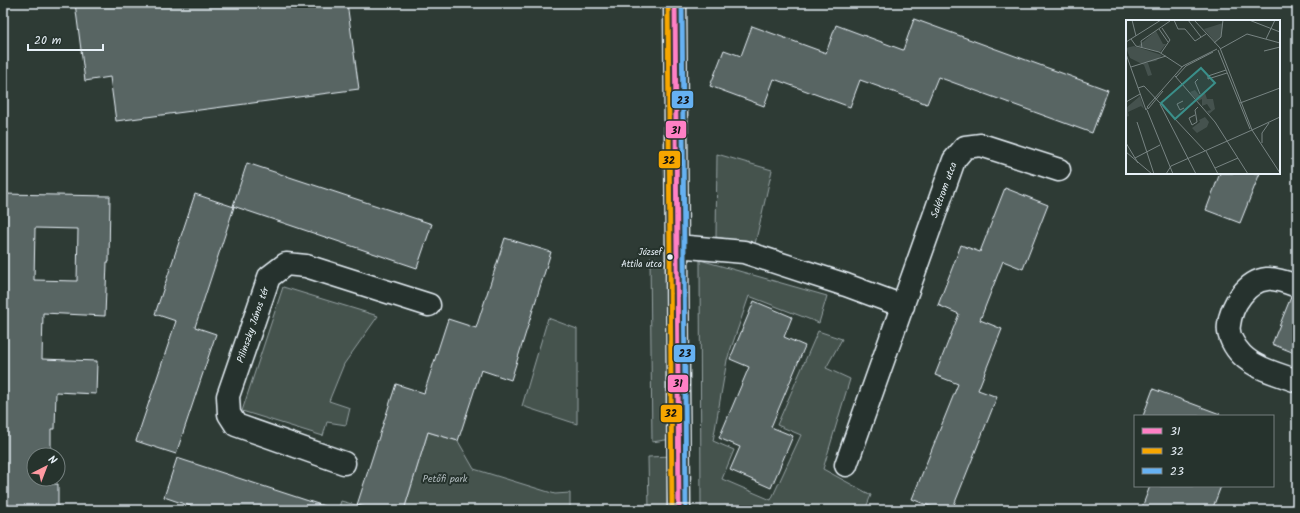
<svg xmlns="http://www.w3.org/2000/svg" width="1300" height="513" font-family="Kalam,sans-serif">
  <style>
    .green { fill: #45524e; stroke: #96a2a3 }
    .building { fill: #596563; stroke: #e8f1f8; fill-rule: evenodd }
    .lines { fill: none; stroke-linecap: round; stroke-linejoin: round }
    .minor-casing { stroke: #e8f1f8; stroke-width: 25 }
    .minor { stroke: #26332d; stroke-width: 22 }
    .bus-1-casing { stroke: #26332d; stroke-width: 8 }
    .bus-2-casing { stroke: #26332d; stroke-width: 8 }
    .bus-3-casing { stroke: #26332d; stroke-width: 8 }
    .bus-1 { stroke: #ff80c5; stroke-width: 5 }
    .bus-2 { stroke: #f7a600; stroke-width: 5 }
    .bus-3 { stroke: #66b1f2; stroke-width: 5 }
    .bus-dot { fill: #e8f1f8; stroke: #26332d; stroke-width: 1.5 }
    .labels { text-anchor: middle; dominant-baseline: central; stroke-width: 4; stroke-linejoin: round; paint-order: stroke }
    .bus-label { font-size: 9px; fill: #e8f1f8; stroke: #26332d; text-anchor: end }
    .street-label { font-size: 10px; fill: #e8f1f8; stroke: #26332d }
    .park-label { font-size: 10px; fill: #afb9bc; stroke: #26332d }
    .inset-road { fill: none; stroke: #788483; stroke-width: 1 }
    .view { fill: #3a8f8a; fill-opacity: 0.15; stroke: #3a8f8a; stroke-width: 2 }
    .inset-edge { fill: none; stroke: #e8f1f8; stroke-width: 2 }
    .line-badge { stroke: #26332d; stroke-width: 1.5 }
    .pale-badge-label { font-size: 11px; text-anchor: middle; font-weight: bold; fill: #111 }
  </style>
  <rect width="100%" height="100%" fill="#2e3b35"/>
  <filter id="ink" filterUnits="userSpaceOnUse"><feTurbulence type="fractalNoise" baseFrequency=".025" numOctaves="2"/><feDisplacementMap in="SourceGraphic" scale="8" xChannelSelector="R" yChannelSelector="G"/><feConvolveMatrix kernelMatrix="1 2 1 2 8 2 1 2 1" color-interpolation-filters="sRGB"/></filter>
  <g filter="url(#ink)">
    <path class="green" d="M 717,154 L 772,170 L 755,244 L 716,237 Z
      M 650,257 L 671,261 L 672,439 L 652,442 Z
      M 700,260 L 827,296 L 819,323 L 749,296 L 727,360 L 713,441 L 734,450 L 722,479 L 771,500 L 801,435 L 777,425 L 818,331 L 842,339 L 826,368 L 850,379 L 823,469 L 871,495 L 865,510 L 701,510 Z
      M 283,287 L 378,316 L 344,364 L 329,401 L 350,408 L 346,425 L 327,422 L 323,436 L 242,411 Z
      M 548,318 L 577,329 L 577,424 L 522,406 Z
      M 428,432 L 458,441 L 474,469 L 555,494 L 570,493 L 570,510 L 404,510 Z
      M 672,456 L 673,510 L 649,510 L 648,457 Z
      M 341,501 L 374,510 L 338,510 Z"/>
    <path class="building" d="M 75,3 L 347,3 L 359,89 L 116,121 L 110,77 L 85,81 Z
      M 914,19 L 1108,90 L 1092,133 L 938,77 L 927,104 L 860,80 L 850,107 L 774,79 L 764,106 L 710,86 L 724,50 L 741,56 L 752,26 L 826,53 L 836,25 L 903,50 Z
      M 247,163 L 432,224 L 417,268 L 233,206 Z
      M 1220,173 L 1260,173 L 1240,223 L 1206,210 Z
      M 1005,188 L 1048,205 L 1023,269 L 1003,261 L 980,320 L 1002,329 L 978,390 L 997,397 L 952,510 L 939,510 L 912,499 L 958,384 L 935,375 L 959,314 L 938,305 L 961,245 L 980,252 Z
      M 3,194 L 110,196 L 109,262 L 107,262 L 105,316 L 43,313 L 42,359 L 97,361 L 96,394 L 56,392 L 55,429 L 51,429 L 51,455 L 34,455 L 34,479 L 50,479 L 50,484 L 58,484 L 58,510 L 3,510 ZM 35,228 L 78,229 L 77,281 L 34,280 Z
      M 195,194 L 234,207 L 195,327 L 216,334 L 176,454 L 136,441 L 176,321 L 155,314 Z
      M 505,238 L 551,252 L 511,380 L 481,370 L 458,441 L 428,432 L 404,510 L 374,510 L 357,505 L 396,384 L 424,393 L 448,319 L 476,328 Z
      M 1291,297 L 1297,298 L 1297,354 L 1272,344 Z
      M 754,301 L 792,317 L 784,337 L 805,346 L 771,427 L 793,436 L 771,488 L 730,470 L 740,447 L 719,438 L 749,367 L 730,359 Z
      M 1153,389 L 1220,414 L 1220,416 L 1143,416 Z
      M 177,458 L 324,506 L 323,510 L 202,510 L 164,497 Z
      M 1150,486 L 1221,486 L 1212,510 L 1141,510 Z"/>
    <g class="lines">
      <g class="minor-casing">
        <path id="minor" d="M 675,3 L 679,510
          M 677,246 L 744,252 L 846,285 L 903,306
          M 1297,286 C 1289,283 1276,278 1267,279 C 1247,281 1231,305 1229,325 C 1227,335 1235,348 1242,355 C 1256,369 1279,374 1297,381
          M 344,463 L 236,425 L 229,414 L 228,396 L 269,277 L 286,264 L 306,266 L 429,305
          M 846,465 L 954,160 L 965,147 L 981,145 L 1059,170"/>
      </g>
      <use href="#minor" class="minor"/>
      <g class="bus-1-casing">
        <path id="bus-1" d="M 675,3 L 679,510"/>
      </g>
      <g class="bus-2-casing">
        <path id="bus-2" d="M 668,3 L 672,510"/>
      </g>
      <g class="bus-3-casing">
        <path id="bus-3" d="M 682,3 L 686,510"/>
      </g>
      <use href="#bus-1" class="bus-1"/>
      <use href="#bus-2" class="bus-2"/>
      <use href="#bus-3" class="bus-3"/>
    </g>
  </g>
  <circle class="bus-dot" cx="670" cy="257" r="3.5"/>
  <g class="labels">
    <g class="bus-label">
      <text x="662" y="252">József<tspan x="662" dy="12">Attila utca</tspan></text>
    </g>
    <g class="street-label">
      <text transform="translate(944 190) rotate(-70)">Salétrom utca</text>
      <text transform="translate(253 325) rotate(-71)">Pilinszky János tér</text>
    </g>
    <g class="park-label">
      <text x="445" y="479">Petőfi park</text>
    </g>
  </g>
  <g transform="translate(1126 20)">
    <rect width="154" height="154" fill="#2e3b35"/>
    <path d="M 97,3 L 95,17 L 89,22 L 78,9 ZM 30,11 L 37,24 L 40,24 L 34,32 L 12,26 ZM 8,26 L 36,35 L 30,41 L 17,43 L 22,43 L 26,55 L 22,56 L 18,45 L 4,38 L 0,28 ZM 69,70 L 73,75 L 79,73 L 81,79 L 87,79 L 89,89 L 83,94 L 81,91 L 85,90 L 81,84 L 76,86 L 76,79 L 72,81 L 64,72 ZM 14,76 L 18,89 L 15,86 L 2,92 L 3,96 L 0,97 L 0,88 ZM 79,97 L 83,102 L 81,107 L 71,113 L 66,108 L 74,102 L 73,100 Z" fill="#45524e"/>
    <path class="inset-road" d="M 6,0 L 10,16M 48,0 L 52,9 L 59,9 L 69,21 L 80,14M 62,0 L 75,17M 68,0 L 94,28 L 126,110M 123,0 L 154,12M 33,9 L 42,22M 5,19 L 10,26 L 33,32 L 56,47M 140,19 L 149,0M 0,22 L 35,0M 88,23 L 95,17 L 97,0M 16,28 L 15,21 L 44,1M 94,29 L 121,14 L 154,23M 92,30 L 124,109M 138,31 L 154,27M 35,33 L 44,20 L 36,8M 0,34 L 20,90 L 22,87M 5,47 L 40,36M 100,50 L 82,56 L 82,59 L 101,53M 49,56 L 89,102 L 122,154M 50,57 L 60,46 L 87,32M 72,59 L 69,62 L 74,74M 12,68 L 18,66 L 79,131M 57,81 L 51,84 L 54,90 L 58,88M 0,82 L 14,74M 114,83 L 154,68M 34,84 L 70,154M 21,87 L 57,46 L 91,29M 22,89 L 37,71M 21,90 L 47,154M 69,95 L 63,98 L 66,105 L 71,102 L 69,90 L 72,87M 154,97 L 126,110 L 154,153M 11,102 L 28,154M 0,123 L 9,138M 136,123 L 136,113 L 143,103M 80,131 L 92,154M 0,132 L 26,154M 12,143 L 9,138 L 34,125M 89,148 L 112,138M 40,154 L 45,146 L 126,110"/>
    <path class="view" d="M 75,48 L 89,63 L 49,99 L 35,83 Z"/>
    <rect width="154" height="154" class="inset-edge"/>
  </g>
  <g class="line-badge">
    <rect x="671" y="90" width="23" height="19" rx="4" fill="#66b1f2"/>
    <rect x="665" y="120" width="22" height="19" rx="4" fill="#ff80c5"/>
    <rect x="658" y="150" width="23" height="19" rx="4" fill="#f7a600"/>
    <rect x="673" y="344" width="23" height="19" rx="4" fill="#66b1f2"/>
    <rect x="667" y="374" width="22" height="19" rx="4" fill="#ff80c5"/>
    <rect x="660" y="404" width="23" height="19" rx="4" fill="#f7a600"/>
  </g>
  <g class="pale-badge-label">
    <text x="683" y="104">23</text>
    <text x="676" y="134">31</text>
    <text x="669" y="164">32</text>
    <text x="685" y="357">23</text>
    <text x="678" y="387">31</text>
    <text x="671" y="417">32</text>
  </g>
  <rect width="1300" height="513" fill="none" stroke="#26332d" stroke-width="16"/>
  <rect x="8" y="8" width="1284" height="497" fill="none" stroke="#e8f1f8" stroke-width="1.5" filter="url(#ink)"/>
  <rect x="1134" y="415" width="140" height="72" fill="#26332d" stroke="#747f7e"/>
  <rect x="1142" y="428" width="20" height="6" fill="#ff80c5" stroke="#747f7e"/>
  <text x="1170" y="435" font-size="12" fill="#e8f1f8">31</text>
  <rect x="1142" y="448" width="20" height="6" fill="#f7a600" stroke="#747f7e"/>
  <text x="1170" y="455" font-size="12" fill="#e8f1f8">32</text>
  <rect x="1142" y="468" width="20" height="6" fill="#66b1f2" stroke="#747f7e"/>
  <text x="1170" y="475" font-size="12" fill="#e8f1f8">23</text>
  <g transform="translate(46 467) rotate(42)"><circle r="19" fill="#26332d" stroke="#747f7e"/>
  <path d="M0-3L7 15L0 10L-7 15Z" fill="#ff9aa2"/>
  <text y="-6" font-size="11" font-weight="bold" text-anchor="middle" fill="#e8f1f8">N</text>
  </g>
  <path d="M28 44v6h75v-6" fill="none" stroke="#e8f1f8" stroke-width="2"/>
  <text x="34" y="44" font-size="12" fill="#e8f1f8" stroke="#26332d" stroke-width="3" paint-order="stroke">20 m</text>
</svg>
